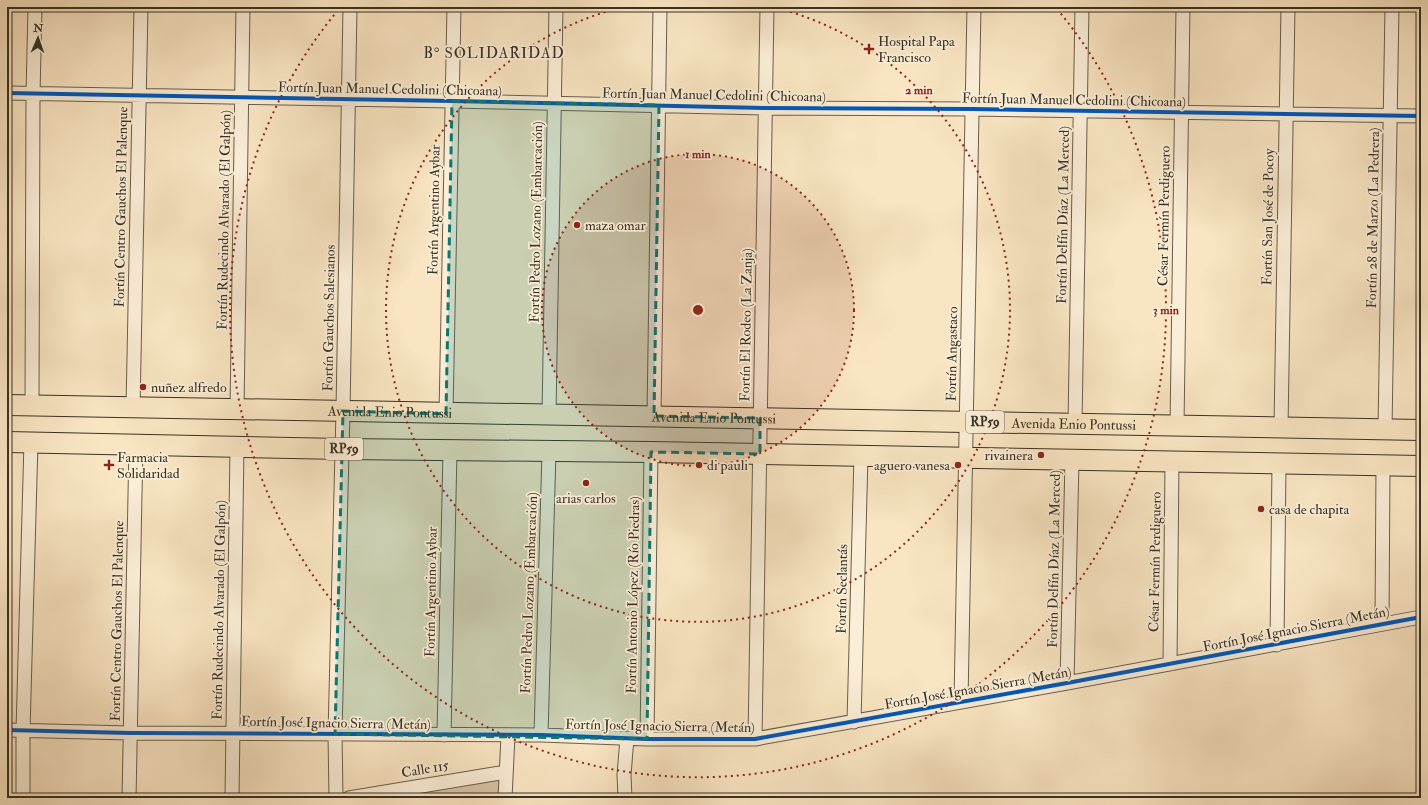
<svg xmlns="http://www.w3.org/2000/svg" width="1428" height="805" font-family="'IM FELL Double Pica',serif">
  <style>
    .green { fill: #d9c6a7; stroke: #8a7b66 }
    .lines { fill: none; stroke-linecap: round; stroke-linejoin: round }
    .minor-casing { stroke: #6a5d4c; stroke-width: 15 }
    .primary-casing { stroke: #3b3024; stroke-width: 22 }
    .minor { stroke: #fbeed7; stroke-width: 13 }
    .primary { stroke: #f9e5c2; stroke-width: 20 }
    .cycleway-casing { stroke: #fbeed7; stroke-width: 6 }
    .cycleway { stroke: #0057b8; stroke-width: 4 }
    .marked { fill: #0f766e; fill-opacity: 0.2; stroke: #0f766e; stroke-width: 3; stroke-dasharray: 8 5; stroke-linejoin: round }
    .ring { fill: none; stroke: #8f2418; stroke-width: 2; stroke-dasharray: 2 4 }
    .poi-dot { fill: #8f2418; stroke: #fbeed7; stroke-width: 1.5 }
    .labels { text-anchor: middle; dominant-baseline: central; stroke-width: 3.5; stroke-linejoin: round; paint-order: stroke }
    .shield { fill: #fbeed7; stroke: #75695a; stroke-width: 1 }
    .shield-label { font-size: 13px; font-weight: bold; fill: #3b3024 }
    .poi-label { font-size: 14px; fill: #3b3024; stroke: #fbeed7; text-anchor: start }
    .street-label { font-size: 14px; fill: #3b3024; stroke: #fbeed7 }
    .neighbourhood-label { font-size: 15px; letter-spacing: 1px; fill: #3b3024; stroke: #fbeed7 }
    .centre { fill: #8f2418; stroke: #fbeed7; stroke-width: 2 }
    .ring-label { font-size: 12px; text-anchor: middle; font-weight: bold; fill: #8f2418; stroke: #fbeed7; stroke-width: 3.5; stroke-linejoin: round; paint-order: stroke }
  </style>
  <rect width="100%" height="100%" fill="#f9e5c2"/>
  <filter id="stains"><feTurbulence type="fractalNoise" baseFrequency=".005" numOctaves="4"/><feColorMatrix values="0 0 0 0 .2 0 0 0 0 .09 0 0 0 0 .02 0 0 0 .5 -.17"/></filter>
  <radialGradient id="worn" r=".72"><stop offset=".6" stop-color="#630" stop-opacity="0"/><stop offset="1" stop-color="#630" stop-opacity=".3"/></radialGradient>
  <path class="green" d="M 506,773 L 505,798 L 355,798 Z"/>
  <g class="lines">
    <g class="minor-casing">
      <path id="minor" d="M 7,93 L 452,101 L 765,108 L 972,109 L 1421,116
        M 32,405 L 33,94 L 35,7
        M 133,408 L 141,7
        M 237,409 L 243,7
        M 446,414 L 454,7
        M 549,414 L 556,7
        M 654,416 L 660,7
        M 1075,423 L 1082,7
        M 1177,426 L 1183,7
        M 1281,427 L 1288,7
        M 1385,429 L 1392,7
        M 1382,624 L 1383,465
        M 1277,645 L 1279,463
        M 1170,664 L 1172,461
        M 1067,683 L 1072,460
        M 961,702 L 974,7
        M 854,722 L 861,456
        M 7,730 L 130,733 L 541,735 L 647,739 L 755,739 L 1067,683 L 1421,617
        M 444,735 L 450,450
        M 541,735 L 549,451
        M 647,739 L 651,452
        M 755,739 L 767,7
        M 23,798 L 23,731 L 31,442
        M 129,798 L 136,445
        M 232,798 L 237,447
        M 336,798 L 335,734 L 343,411 L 350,7
        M 349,798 L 506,772
        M 505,798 L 508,736
        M 625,798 L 624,775 L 627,738"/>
    </g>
    <g class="primary-casing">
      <g id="primary">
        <path id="s1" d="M 7,405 L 1421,430"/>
        <path d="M 7,442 L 341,449 L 651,452 L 1421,466"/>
      </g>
    </g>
    <use href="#minor" class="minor"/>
    <use href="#primary" class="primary"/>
    <g class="cycleway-casing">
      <path id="cycleway" d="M 7,93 L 452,101 L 765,108 L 972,109 L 1421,116
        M 7,730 L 130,733 L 541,735 L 647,739 L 755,739 L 1067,683 L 1421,617"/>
    </g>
    <use href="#cycleway" class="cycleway"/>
  </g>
  <path class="marked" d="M 452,101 L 659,105 L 654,416 L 760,418 L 760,454 L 651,452 L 647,739 L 335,734 L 343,411 L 446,414 Z"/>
  <circle cx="698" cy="310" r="156" fill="#8f2418" fill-opacity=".12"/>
  <g class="ring">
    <circle cx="698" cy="310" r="156"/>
    <path d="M773 7A312 312 0 1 1 623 7"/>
    <path d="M1057 9A468 468 0 1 1 339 9"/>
  </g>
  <g class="poi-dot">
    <path d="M867 43h4v4h4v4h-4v4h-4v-4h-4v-4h4z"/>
    <circle cx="577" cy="225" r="4"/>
    <circle cx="143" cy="387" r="4"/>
    <circle cx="1041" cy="455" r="4"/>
    <path d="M107 459h4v4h4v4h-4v4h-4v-4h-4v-4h4z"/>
    <circle cx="699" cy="465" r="4"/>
    <circle cx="958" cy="465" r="4"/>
    <circle cx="586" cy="483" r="4"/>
    <circle cx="1261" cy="509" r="4"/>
  </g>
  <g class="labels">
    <g class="shield">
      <rect x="966" y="411" width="38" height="22" rx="3"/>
      <rect x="325" y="438" width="38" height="22" rx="3"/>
    </g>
    <g class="shield-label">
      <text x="985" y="422">RP59</text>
      <text x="344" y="449">RP59</text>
    </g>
    <g class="poi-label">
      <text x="878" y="41">Hospital Papa<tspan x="878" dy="16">Francisco</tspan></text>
      <text x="585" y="225">maza omar</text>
      <text x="151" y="387">nuñez alfredo</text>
      <text x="1033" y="455" text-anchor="end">rivainera</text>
      <text x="117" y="457">Farmacia<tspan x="117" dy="16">Solidaridad</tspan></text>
      <text x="707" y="465">di pauli</text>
      <text x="950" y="465" text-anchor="end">aguero vanesa</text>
      <text x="586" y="498" text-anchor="middle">arias carlos</text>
      <text x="1269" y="509">casa de chapita</text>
    </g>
    <g class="street-label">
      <text transform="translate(390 89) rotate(1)">Fortín Juan Manuel Cedolini (Chicoana)</text>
      <text transform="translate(714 95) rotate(1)">Fortín Juan Manuel Cedolini (Chicoana)</text>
      <text transform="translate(1074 100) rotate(1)">Fortín Juan Manuel Cedolini (Chicoana)</text>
      <text transform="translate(121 207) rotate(-89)">Fortín Centro Gauchos El Palenque</text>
      <text transform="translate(434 210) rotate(-89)">Fortín Argentino Aybar</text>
      <text transform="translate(1063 215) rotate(-89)">Fortín Delfín Díaz (La Merced)</text>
      <text transform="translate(1164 216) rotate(-89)">César Fermín Perdiguero</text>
      <text transform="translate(1268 217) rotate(-89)">Fortín San José de Pocoy</text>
      <text transform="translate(1373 218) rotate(-89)">Fortín 28 de Marzo (La Pedrera)</text>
      <text transform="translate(224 220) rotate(-89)">Fortín Rudecindo Alvarado (El Galpón)</text>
      <text transform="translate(536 222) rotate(-89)">Fortín Pedro Lozano (Embarcación)</text>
      <text transform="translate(329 318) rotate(-89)">Fortín Gauchos Salesianos</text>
      <text transform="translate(746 325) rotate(-89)">Fortín El Rodeo (La Zanja)</text>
      <text transform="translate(952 354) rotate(-89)">Fortín Angastaco</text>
      <text stroke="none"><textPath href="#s1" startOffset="383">Avenida Enio Pontussi</textPath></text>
      <text stroke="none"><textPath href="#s1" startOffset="707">Avenida Enio Pontussi</textPath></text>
      <text stroke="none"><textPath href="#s1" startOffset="1067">Avenida Enio Pontussi</textPath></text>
      <text transform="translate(1054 559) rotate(-89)">Fortín Delfín Díaz (La Merced)</text>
      <text transform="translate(1155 562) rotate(-89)">César Fermín Perdiguero</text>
      <text transform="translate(842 589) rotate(-89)">Fortín Seclantás</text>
      <text transform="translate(431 592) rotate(-89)">Fortín Argentino Aybar</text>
      <text transform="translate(529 593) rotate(-88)">Fortín Pedro Lozano (Embarcación)</text>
      <text transform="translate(633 595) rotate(-89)">Fortín Antonio López (Río Piedras)</text>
      <text transform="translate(219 610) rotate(-89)">Fortín Rudecindo Alvarado (El Galpón)</text>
      <text transform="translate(117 621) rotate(-89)">Fortín Centro Gauchos El Palenque</text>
      <text transform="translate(1296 629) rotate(-11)">Fortín José Ignacio Sierra (Metán)</text>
      <text transform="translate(978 688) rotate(-10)">Fortín José Ignacio Sierra (Metán)</text>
      <text transform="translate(336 723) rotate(1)">Fortín José Ignacio Sierra (Metán)</text>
      <text transform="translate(660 726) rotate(1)">Fortín José Ignacio Sierra (Metán)</text>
      <text transform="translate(425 769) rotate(-10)">Calle 115</text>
    </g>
    <g class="neighbourhood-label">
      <text x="494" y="53">B° SOLIDARIDAD</text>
    </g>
  </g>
  <circle cx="698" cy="310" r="6" class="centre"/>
  <g class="ring-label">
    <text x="919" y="94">2 min</text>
    <text x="698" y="158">1 min</text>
    <text x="1166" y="314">3 min</text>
  </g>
  <rect width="1428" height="805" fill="none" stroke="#f9e5c2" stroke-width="24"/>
  <rect x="8" y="8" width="1412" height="789" fill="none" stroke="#3b3024" stroke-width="2"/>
  <rect x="12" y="12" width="1404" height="781" fill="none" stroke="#3b3024"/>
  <g transform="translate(38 38) rotate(2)" stroke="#fbeed7" stroke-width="3" paint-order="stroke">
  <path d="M0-3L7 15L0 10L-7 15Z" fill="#3b3024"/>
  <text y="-6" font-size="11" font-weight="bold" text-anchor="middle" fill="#3b3024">N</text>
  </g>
  <rect width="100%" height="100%" filter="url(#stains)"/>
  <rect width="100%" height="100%" fill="url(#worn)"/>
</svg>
